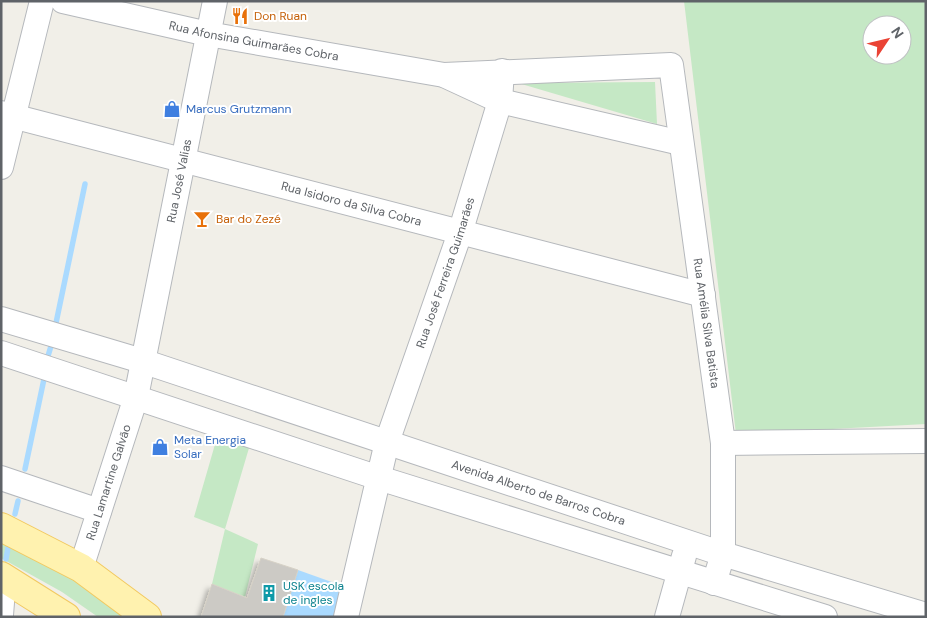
<svg xmlns="http://www.w3.org/2000/svg" width="927" height="618" font-family="'DM Sans',sans-serif">
  <style>
    .green { fill: #c5e8c5; fill-rule: evenodd }
    .water { fill: #aadaff }
    .lines { fill: none; stroke-linecap: round; stroke-linejoin: round }
    .stream { stroke: #aadaff; stroke-width: 5.5 }
    .building { fill: #cccac5; stroke: #d6d1c6; filter: url(#shadow) }
    .minor-casing { stroke: #b5b8bc; stroke-width: 26 }
    .major-casing { stroke: #f2c960; stroke-width: 30 }
    .minor { stroke: #fff; stroke-width: 24 }
    .major { stroke: #fff2af; stroke-width: 28 }
    .labels { text-anchor: middle; dominant-baseline: central; stroke-width: 4; stroke-linejoin: round; paint-order: stroke }
    .food-label { font-size: 12px; fill: #c56008; stroke: #fff; text-anchor: start }
    .street-label { font-size: 12px; fill: #5f6368; stroke: #fff }
    .shop-label { font-size: 12px; fill: #366cbe; stroke: #fff; text-anchor: start }
    .culture-label { font-size: 12px; fill: #0d838f; stroke: #fff; text-anchor: start }
  </style>
  <defs>
    <filter id="shadow"><feDropShadow dx="-4.5" dy="4.5" stdDeviation="2.5" flood-color="#0004"/></filter>
  </defs>
  <rect width="100%" height="100%" fill="#f1efe8"/>
  <path class="green" d="M 684,1 L 926,1 L 926,424 L 736,434 ZM 872,25 L 902,25 L 902,55 L 872,55 Z
    M 655,82 L 657,124 L 518,83 Z
    M 218,434 L 249,448 L 225,529 L 258,544 L 245,597 L 212,584 L 225,529 L 194,517 Z
    M 1,537 L 44,556 L 129,617 L 98,617 L 62,592 L 1,558 Z"/>
  <path class="water" d="M 298,570 L 340,585 L 335,617 L 283,617 Z"/>
  <g class="lines">
    <path class="stream" d="M 56,323 L 85,184
      M 48,356 L 51,346
      M 25,469 L 44,379
      M 15,514 L 18,501
      M 6,559 L 8,548"/>
  </g>
  <path class="building" d="M 261,558 L 298,570 L 283,617 L 201,617 L 212,584 L 247,598 Z"/>
  <g class="lines">
    <g class="minor-casing">
      <g id="minor">
        <path id="s1" d="M 63,1 L 208,34 L 444,75 L 671,65 L 723,443 L 723,554 L 714,583"/>
        <path d="M 446,76 L 500,101 L 681,143"/>
        <path id="s2" d="M 1,113 L 703,295"/>
        <path d="M 1,167 L 42,1"/>
        <path id="s3" d="M 1,319 L 142,361 L 723,554 L 926,615"/>
        <path d="M 1,353 L 379,478 L 825,617"/>
        <path d="M 723,443 L 926,441"/>
        <path d="M 1,478 L 99,511"/>
        <path id="s4" d="M 81,568 L 136,397 L 215,1"/>
        <path d="M 1,615 L 4,577"/>
        <path id="s5" d="M 346,617 L 387,442 L 460,233 L 500,101 L 502,71"/>
        <path d="M 667,617 L 684,556"/>
      </g>
    </g>
    <g class="major-casing">
      <path id="major" d="M 1,527 L 81,568 L 147,617
        M 1,576 L 66,617"/>
    </g>
    <use href="#minor" class="minor"/>
    <use href="#major" class="major"/>
  </g>
  <defs>
    <g id="restaurant-bare" transform="scale(1.35)"><path d="M-5-6h1v4h1v-4h1v4h1v-4h1v5L-1.5 .5V6h-2V.5L-5-1ZM5-6V6H3V1.5H1.5Q1.5-4 5-6Z" fill="#e8710a" stroke="#fff" stroke-width="2.5" paint-order="stroke"/></g>
    <g id="shop-bare" transform="scale(1.35)"><path d="M-5-2.5h2.3a2.7 3.5 0 0 1 5.4 0H5L5.5 6h-11ZM-1.5-2.5h3a1.5 2.3 0 0 0-3 0Z" fill="#3f7fe0" stroke="#fff" stroke-width="2.5" paint-order="stroke"/></g>
    <g id="bar-bare" transform="scale(1.35)"><path d="M-6-5H6L.8 .8V4.5H3.5V6h-7V4.5H-.8V.8Z" fill="#e8710a" stroke="#fff" stroke-width="2.5" paint-order="stroke"/></g>
    <g id="building-bare" transform="scale(1.35)"><path d="M-4-6H4V6H1V3H-1V6H-4ZM-2.5-4.3h1.7v1.8h-1.7ZM.8-4.3h1.7v1.8H.8ZM-2.5-1h1.7V.8h-1.7ZM.8-1h1.7V.8H.8Z" fill="#0f9aa8" stroke="#fff" stroke-width="2.5" paint-order="stroke"/></g>
  </defs>
  <g fill-rule="evenodd">
    <use href="#restaurant-bare" x="240" y="16"/>
    <use href="#shop-bare" x="172" y="109"/>
    <use href="#bar-bare" x="202" y="219"/>
    <use href="#shop-bare" x="160" y="447"/>
    <use href="#building-bare" x="269" y="593"/>
  </g>
  <g class="labels">
    <g class="food-label">
      <text x="254" y="16">Don Ruan</text>
      <text x="216" y="219">Bar do Zezé</text>
    </g>
    <g class="street-label">
      <text stroke="none"><textPath href="#s1" startOffset="195">Rua Afonsina Guimarães Cobra</textPath></text>
      <text stroke="none"><textPath href="#s4" startOffset="400">Rua José Valias</textPath></text>
      <text stroke="none"><textPath href="#s2" startOffset="362">Rua Isidoro da Silva Cobra</textPath></text>
      <text stroke="none"><textPath href="#s5" startOffset="359">Rua José Ferreira Guimarães</textPath></text>
      <text stroke="none"><textPath href="#s1" startOffset="876">Rua Amélia Silva Batista</textPath></text>
      <text stroke="none"><textPath href="#s4" startOffset="90">Rua Lamartine Galvão</textPath></text>
      <text stroke="none"><textPath href="#s3" startOffset="565">Avenida Alberto de Barros Cobra</textPath></text>
    </g>
    <g class="shop-label">
      <text x="186" y="109">Marcus Grutzmann</text>
      <text x="174" y="440">Meta Energia<tspan x="174" dy="14">Solar</tspan></text>
    </g>
    <g class="culture-label">
      <text x="283" y="586">USK escola<tspan x="283" dy="14">de ingles</tspan></text>
    </g>
  </g>
  <rect width="927" height="618" fill="none" stroke="#5f6368" stroke-width="5"/>
  <g transform="translate(887 40) rotate(55)"><circle r="24" fill="#ffffff" stroke="#bfc1c3"/>
  <path d="M0-4L9 19L0 12L-9 19Z" fill="#ea4335"/>
  <text y="-8" font-size="14" font-weight="bold" text-anchor="middle" fill="#5f6368">N</text>
  </g>
</svg>
